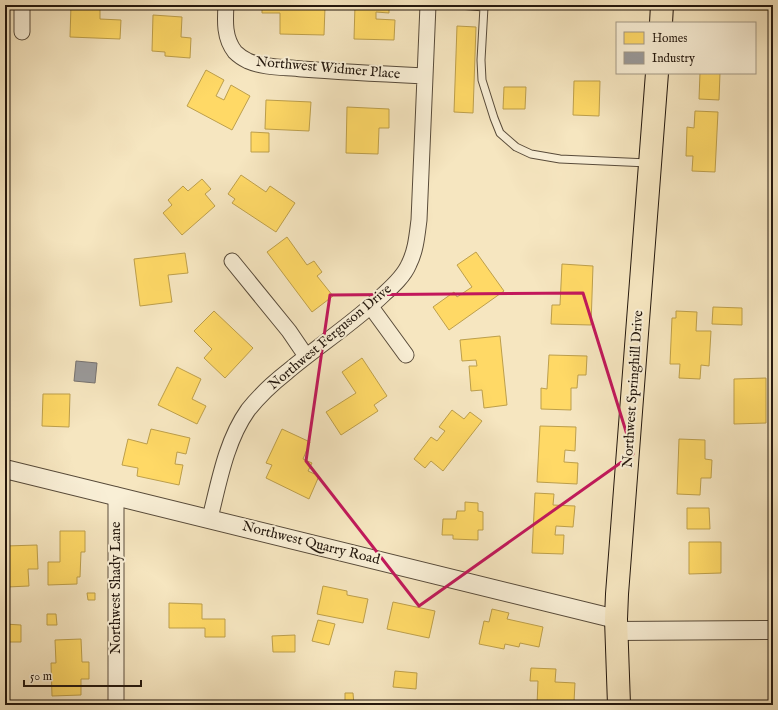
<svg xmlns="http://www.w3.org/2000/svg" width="778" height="710" font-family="'IM FELL English',serif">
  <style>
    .homes { fill: #ffd966; stroke: #bd9f4b }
    .industry { fill: #999; stroke: #76726f }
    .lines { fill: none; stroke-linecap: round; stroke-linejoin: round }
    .service-casing { stroke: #584b3a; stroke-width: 9 }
    .minor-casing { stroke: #584b3a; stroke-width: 17 }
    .tertiary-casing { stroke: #584b3a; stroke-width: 20 }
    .primary-casing { stroke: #23170d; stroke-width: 24 }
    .service { stroke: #f9efd6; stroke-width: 7 }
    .minor { stroke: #f9efd6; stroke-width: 15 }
    .tertiary { stroke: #f9efd6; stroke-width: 18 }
    .primary { stroke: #f6e6c0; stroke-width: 22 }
    .marked { fill: none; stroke: #c2185b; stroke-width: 3; stroke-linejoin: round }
    .labels { text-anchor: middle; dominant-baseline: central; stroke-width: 4; stroke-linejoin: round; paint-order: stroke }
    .street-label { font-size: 14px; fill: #23170d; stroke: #f9efd6 }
  </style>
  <rect width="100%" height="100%" fill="#f6e6c0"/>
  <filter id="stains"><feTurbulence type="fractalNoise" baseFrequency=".005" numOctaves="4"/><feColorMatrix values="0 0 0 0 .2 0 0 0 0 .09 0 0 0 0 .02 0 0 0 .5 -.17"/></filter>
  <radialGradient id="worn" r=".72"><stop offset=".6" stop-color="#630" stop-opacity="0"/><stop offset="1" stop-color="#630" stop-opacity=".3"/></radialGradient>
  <path class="homes" d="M 71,5 L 100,5 L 100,19 L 121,20 L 120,39 L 70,37 Z
    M 262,5 L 290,5 L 289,6 L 325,7 L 324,35 L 280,34 L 280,13 L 262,13 Z
    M 355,5 L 389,5 L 389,13 L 376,12 L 376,19 L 395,20 L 394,40 L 354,39 Z
    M 750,5 L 768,5 L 768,10 L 750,10 Z
    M 153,15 L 182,17 L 181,37 L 191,38 L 190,58 L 165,56 L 165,52 L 152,51 Z
    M 457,26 L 476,27 L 473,113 L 454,112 Z
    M 206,70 L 224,80 L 216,96 L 224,100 L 231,85 L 250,96 L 232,130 L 187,106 Z
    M 700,73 L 720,73 L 719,100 L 699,99 Z
    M 574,81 L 600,81 L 599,116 L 573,115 Z
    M 504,87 L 526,87 L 525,109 L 503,109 Z
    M 266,100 L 311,102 L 309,131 L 265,129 Z
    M 347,107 L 389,109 L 389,128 L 379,128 L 378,154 L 346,153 Z
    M 695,111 L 718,112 L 715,172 L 692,171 L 693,156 L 686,156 L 687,127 L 694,128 Z
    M 251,132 L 269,133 L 269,152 L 251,152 Z
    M 241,175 L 266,192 L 270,186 L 295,203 L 276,232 L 232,203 L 235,199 L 228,194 Z
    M 202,179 L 211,189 L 205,194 L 215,206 L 182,235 L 163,213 L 172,205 L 168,200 L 183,186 L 188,191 Z
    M 287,237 L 307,265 L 314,261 L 322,272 L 317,276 L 333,296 L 312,312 L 267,252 Z
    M 476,252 L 504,291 L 449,330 L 433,307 L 454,292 L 457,297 L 472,287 L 457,265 Z
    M 185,253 L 188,273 L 168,275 L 172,302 L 140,306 L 134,259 Z
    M 562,264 L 593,266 L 591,325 L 551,324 L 552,305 L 560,305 Z
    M 713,307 L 742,308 L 742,325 L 712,324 Z
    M 214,311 L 253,348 L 225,378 L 204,358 L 212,349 L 194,331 Z
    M 676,311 L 697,312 L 696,331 L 711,331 L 709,366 L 701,365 L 700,379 L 679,378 L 680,364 L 670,364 L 672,318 L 676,318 Z
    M 500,336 L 507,405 L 484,408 L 482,390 L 471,391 L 469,366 L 477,366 L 476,360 L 462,361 L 460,340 Z
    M 549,355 L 587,356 L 586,375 L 578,375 L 577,388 L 571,388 L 571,410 L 541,409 L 541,388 L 547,389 Z
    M 362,358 L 387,396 L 374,405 L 378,411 L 341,435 L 326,412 L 356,393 L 342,372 Z
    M 177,367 L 201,379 L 192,399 L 206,406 L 197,424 L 158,405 Z
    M 766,378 L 766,423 L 734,424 L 734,379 Z
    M 43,394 L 70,394 L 69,427 L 42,426 Z
    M 452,410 L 464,419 L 470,412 L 482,421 L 443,471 L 431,461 L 425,468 L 414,459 L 431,437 L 437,441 L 445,431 L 439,427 Z
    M 540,426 L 576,427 L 575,451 L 565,450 L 564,462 L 578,463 L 577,484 L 537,482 Z
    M 151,429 L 190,438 L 186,454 L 177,452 L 175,464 L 183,465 L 179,485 L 137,476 L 138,468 L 122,465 L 128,439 L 147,444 Z
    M 282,429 L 310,442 L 303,459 L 312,463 L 308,471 L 319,476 L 309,499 L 266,478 L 272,465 L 266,463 Z
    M 679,439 L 705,440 L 705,459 L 712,460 L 711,478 L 701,478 L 700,495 L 677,494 Z
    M 535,493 L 554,494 L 553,505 L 575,506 L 573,527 L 556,526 L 555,535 L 564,535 L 563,554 L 532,553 Z
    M 465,502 L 478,503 L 478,511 L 483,512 L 483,530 L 478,530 L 478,540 L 453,539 L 453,535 L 442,535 L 443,519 L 456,519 L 457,511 L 465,511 Z
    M 687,508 L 709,508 L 710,529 L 687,529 Z
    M 60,531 L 85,531 L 85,552 L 81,552 L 80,577 L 77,577 L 77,584 L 48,585 L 48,562 L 60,562 Z
    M 689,542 L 721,542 L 721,573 L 689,574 Z
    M 37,545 L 38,569 L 28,569 L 29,586 L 7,587 L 6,546 Z
    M 770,564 L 773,564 L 773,584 L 770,584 Z
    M 323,586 L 347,591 L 347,595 L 368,599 L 363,623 L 317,614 Z
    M 87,593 L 95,593 L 95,600 L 88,600 Z
    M 393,602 L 435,611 L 429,638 L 387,629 Z
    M 169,603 L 202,604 L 202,619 L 225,619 L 225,637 L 205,637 L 205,628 L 169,628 Z
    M 492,609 L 509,613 L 507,619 L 543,627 L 539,647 L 520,643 L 519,647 L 505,644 L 504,649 L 479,644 L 484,621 L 489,622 Z
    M 47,614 L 56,614 L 57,625 L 47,625 Z
    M 318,620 L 335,624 L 329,645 L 312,641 Z
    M 5,624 L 21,625 L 21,642 L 5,642 Z
    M 295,635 L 295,652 L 273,652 L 272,636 Z
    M 81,639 L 82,662 L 89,662 L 89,679 L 81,679 L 81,695 L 52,696 L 51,663 L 56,663 L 55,640 Z
    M 531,668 L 556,669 L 555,682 L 575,683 L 574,702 L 549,701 L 549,705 L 537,705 L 538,681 L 530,681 Z
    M 395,671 L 417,673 L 416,689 L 393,687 Z
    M 345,693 L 353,693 L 354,705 L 345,705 Z"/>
  <path class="industry" d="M 76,361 L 97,363 L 95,383 L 74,381 Z"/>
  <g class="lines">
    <g class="service-casing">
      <path id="service" d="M 459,5 L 484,7 L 481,60 L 482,80 L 494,118 L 500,133 L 516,147 L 531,154 L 560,159 L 648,163"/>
    </g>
    <g class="minor-casing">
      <path id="minor" d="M 226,5 C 225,21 224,38 235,52 C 238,55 244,59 248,61 C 264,68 285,67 302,69 C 343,72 384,74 425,76
        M 22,32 L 22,5
        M 232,261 L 289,331 L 306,356
        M 371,307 L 406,355
        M 210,518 C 219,482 226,441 248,410 C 259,396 273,383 287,372 C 319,345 354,323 384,294 C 393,286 404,276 409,264 C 416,250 417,235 419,220 L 428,5
        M 116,705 L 116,495"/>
    </g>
    <g class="tertiary-casing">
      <path id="tertiary" d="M 5,469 L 616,619
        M 616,631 L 773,630"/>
    </g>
    <g class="primary-casing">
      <path id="primary" d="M 661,23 L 662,5
        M 619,705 L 616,619 L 617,594 L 657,73"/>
    </g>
    <use href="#service" class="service"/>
    <use href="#minor" class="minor"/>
    <use href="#tertiary" class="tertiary"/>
    <use href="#primary" class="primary"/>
  </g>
  <path class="marked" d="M 583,293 L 633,454 L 419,606 L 306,461 L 330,295 Z"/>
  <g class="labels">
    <g class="street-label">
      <text transform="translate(328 68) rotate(5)">Northwest Widmer Place</text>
      <text transform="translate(330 337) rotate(-40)">Northwest Ferguson Drive</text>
      <text transform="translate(633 389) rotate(-86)">Northwest Springhill Drive</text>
      <text transform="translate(311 543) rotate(14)">Northwest Quarry Road</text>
      <text transform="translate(116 588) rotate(-90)">Northwest Shady Lane</text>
    </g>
  </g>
  <rect width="778" height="710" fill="none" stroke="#f6e6c0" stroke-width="20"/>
  <rect x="6" y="6" width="766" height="698" fill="none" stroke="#23170d" stroke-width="2"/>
  <rect x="10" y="10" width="758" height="690" fill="none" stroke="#23170d"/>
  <rect x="616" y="22" width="140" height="52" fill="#f9efd6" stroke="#a39986"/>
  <rect x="624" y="32" width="20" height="12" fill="#ffd966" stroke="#a39986"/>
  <text x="652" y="42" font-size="12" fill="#23170d">Homes</text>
  <rect x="624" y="52" width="20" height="12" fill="#999999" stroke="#a39986"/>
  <text x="652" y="62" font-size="12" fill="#23170d">Industry</text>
  <path d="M24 680v6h117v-6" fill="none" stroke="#23170d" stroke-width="2"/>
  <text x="30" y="680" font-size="12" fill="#23170d" stroke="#f9efd6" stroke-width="3" paint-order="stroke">50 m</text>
  <rect width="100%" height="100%" filter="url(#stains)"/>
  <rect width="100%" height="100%" fill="url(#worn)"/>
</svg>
